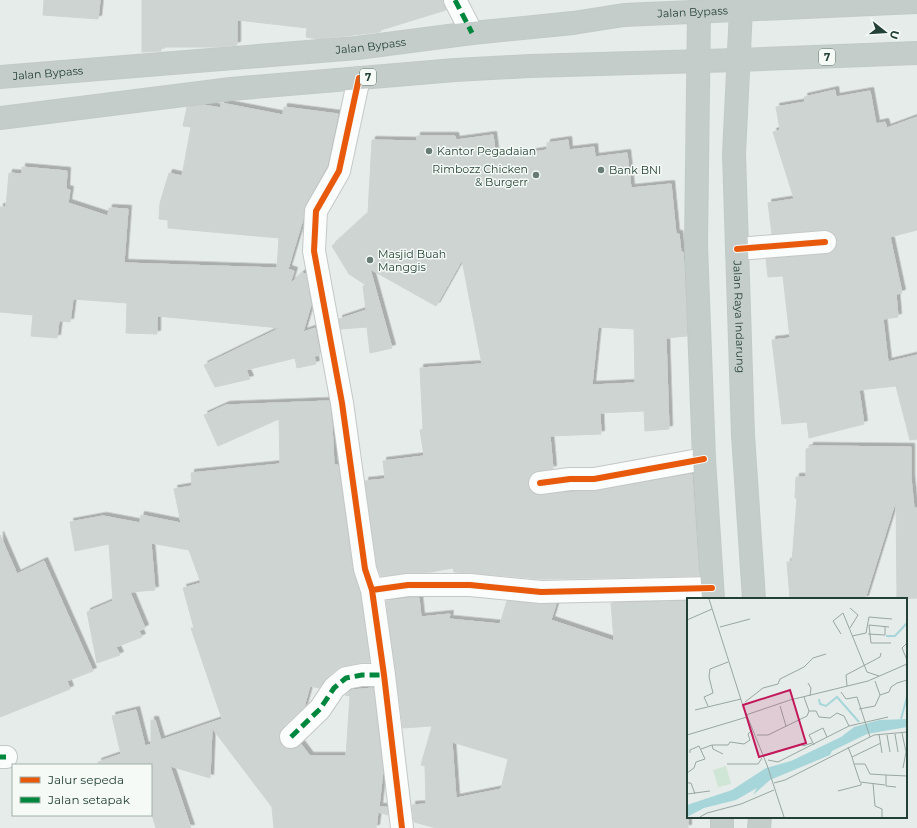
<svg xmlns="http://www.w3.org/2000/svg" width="917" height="828" font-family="Montserrat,sans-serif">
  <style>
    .building { fill: #ced4d2; stroke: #cfd4d2; fill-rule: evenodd; filter: url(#shadow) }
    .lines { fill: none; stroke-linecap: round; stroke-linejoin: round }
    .minor-casing { stroke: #c3c9c6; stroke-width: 24 }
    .trunk-casing { stroke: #c2cac7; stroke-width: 24 }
    .minor { stroke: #fbfcfc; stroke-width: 22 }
    .trunk { stroke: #c4cdca; stroke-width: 22 }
    .quiet { stroke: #00873e; stroke-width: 5; stroke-dasharray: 10 5; stroke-linecap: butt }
    .cycleway-casing { stroke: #f5faf7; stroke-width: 8 }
    .cycleway { stroke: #e8590c; stroke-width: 6 }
    .poi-dot { fill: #677c75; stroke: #f5faf7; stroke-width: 1.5 }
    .labels { text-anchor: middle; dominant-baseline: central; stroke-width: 3; stroke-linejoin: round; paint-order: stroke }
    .shield { fill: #f5faf7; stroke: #627870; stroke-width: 1 }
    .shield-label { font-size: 10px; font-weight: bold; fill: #234036 }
    .street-label { font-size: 11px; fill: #234036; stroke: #f5faf7 }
    .poi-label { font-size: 11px; fill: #234036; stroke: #f5faf7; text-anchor: start }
    .inset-river { fill: none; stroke: #a7d6da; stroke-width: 2 }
    .inset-road { fill: none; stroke: #98a7a1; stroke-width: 1 }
    .view { fill: #c2185b; fill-opacity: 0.15; stroke: #c2185b; stroke-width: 2 }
    .inset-edge { fill: none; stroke: #234036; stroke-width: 2 }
  </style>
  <defs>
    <filter id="shadow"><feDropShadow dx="3.5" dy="-3.5" stdDeviation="0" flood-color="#0004"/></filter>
  </defs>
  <rect width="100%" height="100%" fill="#e6ece9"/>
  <path class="building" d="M 44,0 L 100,0 L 98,19 L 43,15 Z
    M 142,0 L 443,0 L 446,10 L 381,30 L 380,32 L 319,39 L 306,37 L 307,28 L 237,20 L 237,45 L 217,47 L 161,47 L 161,51 L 142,52 Z
    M 835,90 L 836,97 L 870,91 L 876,124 L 885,122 L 887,128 L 917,117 L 917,230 L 890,237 L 902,293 L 896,294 L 898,317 L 883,319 L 888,362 L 917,355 L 917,439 L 910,440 L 896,386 L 859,390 L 864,424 L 809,438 L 807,422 L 782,424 L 772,340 L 790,338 L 783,276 L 768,277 L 766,259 L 826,254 L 832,252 L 836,247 L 837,241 L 835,235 L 830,231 L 824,230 L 772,234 L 768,203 L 794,199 L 773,132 L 780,130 L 776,107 L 805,102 L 804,97 Z
    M 221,103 L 283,115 L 284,107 L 338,114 L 327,166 L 305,205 L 303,219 L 288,269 L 294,271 L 290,284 L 302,273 L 306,274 L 311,305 L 303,332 L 315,328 L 320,355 L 314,356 L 316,364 L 297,368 L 295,358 L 246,370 L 250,379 L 215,387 L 204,365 L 280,328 L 157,316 L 157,334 L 126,333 L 127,303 L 73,299 L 70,322 L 59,321 L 57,338 L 31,336 L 33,315 L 0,312 L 0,207 L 6,207 L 9,173 L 22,174 L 22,167 L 67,171 L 66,189 L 70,190 L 68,203 L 108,216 L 109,208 L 128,209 L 124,263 L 277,268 L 279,238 L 168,228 L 168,220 L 159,219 L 160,203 L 169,173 L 182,176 L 191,127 L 183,126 L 187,107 L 203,105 L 221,108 Z
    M 493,135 L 496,158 L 547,150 L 547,143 L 568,140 L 569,150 L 594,147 L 595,157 L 627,153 L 631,188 L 671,184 L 676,234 L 679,234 L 681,252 L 683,252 L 684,266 L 687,336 L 666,338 L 669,429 L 645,431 L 644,411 L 600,413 L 601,434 L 550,436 L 553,469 L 538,471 L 533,473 L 529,478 L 528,484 L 530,491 L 536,495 L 542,495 L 571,492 L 596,491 L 692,474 L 699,576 L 541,579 L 471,573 L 454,572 L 453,568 L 431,572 L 406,573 L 381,576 L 377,566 L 365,481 L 385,479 L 383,461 L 424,456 L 420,430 L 423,429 L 420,368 L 482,364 L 462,260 L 436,306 L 370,269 L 392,348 L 370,353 L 367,327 L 341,329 L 339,319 L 366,310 L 363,286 L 366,285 L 349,274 L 332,246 L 368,213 L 372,140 L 417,141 L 417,136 L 455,136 L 456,140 ZM 598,327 L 634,329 L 635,383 L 592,385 Z
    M 329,401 L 332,425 L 334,465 L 338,465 L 353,571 L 360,593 L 370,662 L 360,663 L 343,666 L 338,668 L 326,678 L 319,688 L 310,686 L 304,707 L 282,728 L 279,733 L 279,740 L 282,746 L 288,749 L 294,749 L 301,744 L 310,756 L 346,756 L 350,696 L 345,695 L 352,690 L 373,688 L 383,770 L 379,807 L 387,807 L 388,815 L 378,812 L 376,828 L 274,828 L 272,807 L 212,728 L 210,778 L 170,766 L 191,828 L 156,828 L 151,812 L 151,765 L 99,765 L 98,762 L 121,754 L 112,716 L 136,710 L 145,746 L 151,744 L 151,720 L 155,720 L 161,740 L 222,719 L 191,628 L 194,628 L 183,588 L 201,583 L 189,550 L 151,543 L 155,590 L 130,592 L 145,628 L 139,631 L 142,637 L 116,647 L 120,655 L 97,663 L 87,612 L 113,601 L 109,544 L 75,551 L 70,522 L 103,516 L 140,523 L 141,515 L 181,523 L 174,489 L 192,486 L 191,473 L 280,464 L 279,419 L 218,446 L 204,415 L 226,405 Z
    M 810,446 L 911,447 L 911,478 L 914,508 L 917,508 L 917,598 L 897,599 L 896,500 L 865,599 L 790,599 L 787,562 L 792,562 L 797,498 L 795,498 L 796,477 L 806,477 L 806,449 L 810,448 Z
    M 0,535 L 17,574 L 44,561 L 93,671 L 67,681 L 70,689 L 0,717 Z
    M 409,598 L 419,598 L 421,617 L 450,614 L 449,619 L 500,624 L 507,601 L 540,604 L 556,604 L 551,620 L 614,641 L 611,603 L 688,601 L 688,828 L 436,828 L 414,822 L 412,805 L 426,804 L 425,766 L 421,765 L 432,726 L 403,728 L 386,601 ZM 452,742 L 508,759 L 501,789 L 456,798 Z"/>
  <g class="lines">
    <g class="minor-casing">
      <path id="minor" d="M 455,0 L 472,33
        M 359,78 L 339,171 L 316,211 L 314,251 L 342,403 L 365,569 L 372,590 L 384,675 L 402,828
        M 737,249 L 825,242
        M 540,483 L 570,479 L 594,479 L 704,459
        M 372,590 L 408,585 L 470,585 L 541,592 L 712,588
        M 291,737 L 320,709 L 334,688 L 346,678 L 362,675 L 384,675
        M 0,757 L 6,757"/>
    </g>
    <g class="trunk-casing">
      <g id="trunk">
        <path id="s1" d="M 741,10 L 734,154 L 743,435 L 754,599"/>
        <path d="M 699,12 L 696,245 L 704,459 L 713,599"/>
        <path id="s2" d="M 0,77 L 357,48 L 472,33 L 573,23 L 624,15 L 917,2"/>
        <path d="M 0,118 L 231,89 L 455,70 L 530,66 L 738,60 L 917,53"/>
        <path d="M 722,828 L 722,817"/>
        <path d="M 759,828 L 760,817"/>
      </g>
    </g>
    <use href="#minor" class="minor"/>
    <use href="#trunk" class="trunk"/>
    <path class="quiet" d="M 455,0 L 472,33
      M 291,737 L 320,709 L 334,688 L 346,678 L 362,675 L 384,675
      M 0,757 L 6,757"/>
    <g class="cycleway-casing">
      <path id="cycleway" d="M 359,78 L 339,171 L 316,211 L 314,251 L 342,403 L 365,569 L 372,590 L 384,675 L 402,828
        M 737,249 L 825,242
        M 540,483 L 570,479 L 594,479 L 704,459
        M 372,590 L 408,585 L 470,585 L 541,592 L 712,588"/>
    </g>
    <use href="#cycleway" class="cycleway"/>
  </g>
  <g class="poi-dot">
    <circle cx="429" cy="151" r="4"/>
    <circle cx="601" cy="170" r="4"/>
    <circle cx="536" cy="175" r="4"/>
    <circle cx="370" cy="260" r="4"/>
  </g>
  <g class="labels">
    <g class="shield">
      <rect x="819" y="49" width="16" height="16" rx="3"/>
      <rect x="360" y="69" width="16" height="16" rx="3"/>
    </g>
    <g class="shield-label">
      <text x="827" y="57">7</text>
      <text x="368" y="77">7</text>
    </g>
    <g class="street-label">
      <text stroke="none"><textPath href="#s2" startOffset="696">Jalan Bypass</textPath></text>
      <text stroke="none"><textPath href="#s2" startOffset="372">Jalan Bypass</textPath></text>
      <text stroke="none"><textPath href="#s2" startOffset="48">Jalan Bypass</textPath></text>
      <text stroke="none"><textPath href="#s1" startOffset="307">Jalan Raya Indarung</textPath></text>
    </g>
    <g class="poi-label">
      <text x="437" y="151">Kantor Pegadaian</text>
      <text x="528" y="169" text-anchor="end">Rimbozz Chicken<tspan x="528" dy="13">&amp; Burgerr</tspan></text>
      <text x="609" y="170">Bank BNI</text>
      <text x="378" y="254">Masjid Buah<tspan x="378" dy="13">Manggis</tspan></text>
    </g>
  </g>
  <g transform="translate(687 598)">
    <rect width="220" height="220" fill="#e6ece9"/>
    <path d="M 39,168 L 44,186 L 31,189 L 26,172 Z" fill="#cfe5d5"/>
    <path d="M 220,121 L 220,129 L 180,136 L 145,153 L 143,157 L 83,182 L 66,197 L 70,190 L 49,202 L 17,210 L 0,219 L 0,207 L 45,192 L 79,170 L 104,163 L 154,139 L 167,129 L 192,122 Z" fill="#a7d6da"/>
    <path class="inset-river" d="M 199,38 L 208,38 L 220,25M 132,101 L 133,106 L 139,108 L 150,99 L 172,124M 214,121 L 220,99"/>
    <path class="inset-road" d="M 22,1 L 56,108 L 80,167 L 97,219M 0,22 L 25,11M 182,27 L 184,45 L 204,45M 182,27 L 202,29M 33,29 L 63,21M 163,30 L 171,17 L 163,10M 154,36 L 146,23 L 156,15 L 180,74 L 192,78M 181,36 L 198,37 L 198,28M 165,38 L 179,35 L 182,19 L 205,21M 220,45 L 215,50 L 220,62M 188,83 L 193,97M 121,85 L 124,90 L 123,98M 160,88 L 159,77 L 193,59 L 194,55M 154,94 L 159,101 L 170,99 L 183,139M 117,99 L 122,113 L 129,113 L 132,119 L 143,120 L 150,115 L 157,118 L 162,128M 58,104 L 76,90 L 91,86 L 93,81 L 117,69 L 126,60 L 139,56M 21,108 L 17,99 L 26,95 L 22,79 L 23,71 L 41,64M 93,108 L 99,128M 172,111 L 188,108 L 193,97 L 202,94 L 204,89 L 210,85 L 220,82M 8,112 L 54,101M 59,117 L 103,102 L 181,83 L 220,66M 215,135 L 219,154 L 216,170M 192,136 L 195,155M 208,136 L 211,154M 0,137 L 60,119M 70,137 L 81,137 L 120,118 L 122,113M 200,137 L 203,154M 115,145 L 116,148 L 125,145M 25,147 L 26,151 L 36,156M 127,147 L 122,137 L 136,130 L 140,139M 161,149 L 165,159 L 194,145M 14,151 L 25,147 L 41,147 L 43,144 L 57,146 L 63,142 L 61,136 L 65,132M 165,159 L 167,166 L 178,166 L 183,176 L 199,177 L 199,188 L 209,189M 81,162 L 91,164 L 162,128 L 201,119M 40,166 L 71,166 L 75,160M 167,166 L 173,184 L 198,187M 0,175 L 7,170 L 9,164 L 18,161 L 12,148 L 3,152 L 3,155M 199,177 L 220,178M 0,185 L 4,185 L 8,196M 87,185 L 98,182 L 187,137 L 220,134M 186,185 L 188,208 L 195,211 L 195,219M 151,193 L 174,187 L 174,185M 0,196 L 23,193M 13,219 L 20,215 L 54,206 L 87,192"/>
    <path class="view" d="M 103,92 L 119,145 L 72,159 L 56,107 Z"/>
    <rect width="220" height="220" class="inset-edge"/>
  </g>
  <rect x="12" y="764" width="140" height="52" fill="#f5faf7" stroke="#a1b0aa"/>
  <rect x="20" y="777" width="20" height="6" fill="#e8590c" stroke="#a1b0aa"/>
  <text x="48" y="784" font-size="12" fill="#234036">Jalur sepeda</text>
  <rect x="20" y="797" width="20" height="6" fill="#00873e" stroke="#a1b0aa"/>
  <text x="48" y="804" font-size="12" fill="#234036">Jalan setapak</text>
  <g transform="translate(885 32) rotate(107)" stroke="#f5faf7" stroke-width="3" paint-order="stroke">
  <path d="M0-3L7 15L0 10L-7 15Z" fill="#234036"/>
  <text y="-6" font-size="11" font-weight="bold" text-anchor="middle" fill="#234036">U</text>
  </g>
</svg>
